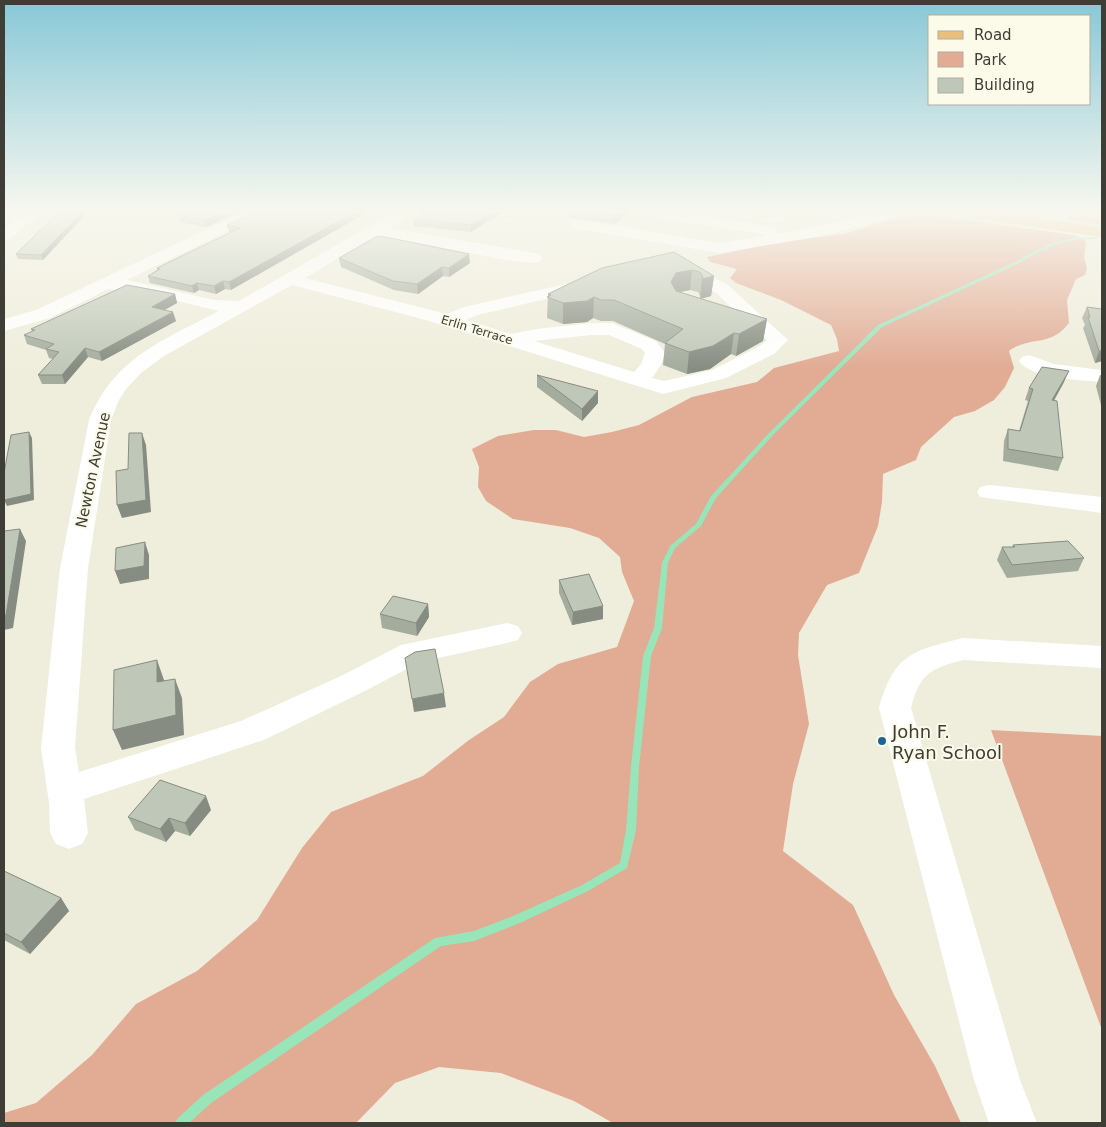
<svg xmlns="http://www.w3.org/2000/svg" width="1106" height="1127" font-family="'DejaVu Sans',sans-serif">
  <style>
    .green { fill: #e1ab94 }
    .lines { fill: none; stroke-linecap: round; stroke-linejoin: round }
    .stream { fill: #99e5ba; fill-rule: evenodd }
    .minor { fill: #fff; fill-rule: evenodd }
    .major { fill: #e8bf7d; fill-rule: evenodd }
    .wall { fill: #a4ac9e; fill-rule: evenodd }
    .shaded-wall { fill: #868c81 }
    .building { fill: #bfc8b8; stroke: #868c81 }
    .poi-dot { fill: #1c6498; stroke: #fcfae8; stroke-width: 2 }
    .labels { text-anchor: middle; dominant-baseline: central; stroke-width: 4; stroke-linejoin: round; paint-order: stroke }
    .far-street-label { font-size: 12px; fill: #3e3d36; stroke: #fcfae8 }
    .street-label { font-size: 15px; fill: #3e3d36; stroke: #fcfae8 }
    .near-poi-label { font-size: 18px; fill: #3e3d36; stroke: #fcfae8; text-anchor: start }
  </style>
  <rect width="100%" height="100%" fill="#efeddb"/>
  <path class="green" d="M 1065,212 L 1102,212 L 1102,225 L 1071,220 L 1067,217 Z
    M 924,214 L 1073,235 L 1086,241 L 1084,258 L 1087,268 L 1085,275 L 1076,279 L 1067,300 L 1069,323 C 1050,348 1031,335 1009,351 L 1014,368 L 1005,387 L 994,400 L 975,411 L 954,417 L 921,447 L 916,460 L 883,474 L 882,502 L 878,526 L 859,573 L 827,585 L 799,633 L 798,655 L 809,724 L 793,784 L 783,851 L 853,905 L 894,995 L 935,1066 L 961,1123 L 613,1123 L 574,1101 L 501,1073 L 439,1067 L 395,1083 L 356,1123 L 4,1123 L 4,1113 L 36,1103 L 92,1055 L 136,1004 L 197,971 L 257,920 L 302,848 L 331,812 L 423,776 L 469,740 L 504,717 L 530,682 L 558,664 L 617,647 L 634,601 L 622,572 L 620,557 L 599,538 L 570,528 L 513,519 L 486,501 L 478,487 L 479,467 L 472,449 L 498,436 L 534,430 L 556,430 L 584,437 L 612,432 L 639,425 L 692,397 L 757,382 L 774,368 L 839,351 L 837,339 L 831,325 L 781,300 L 736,283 L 730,278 L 737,269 L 710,262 L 707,257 L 775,243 L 847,233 L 900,217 Z
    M 991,730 L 1102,736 L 1102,1030 Z"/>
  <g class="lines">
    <path class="stream" d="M 1098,237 L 1098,239 L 1097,239 L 1072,240 L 1048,247 L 1049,250 L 1040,251 L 1021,262 L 882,327 L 773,435 L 716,498 L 701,526 L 675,548 L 668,563 L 662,628 L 651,656 L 639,767 L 636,830 L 627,868 L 588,891 L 520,923 L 474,941 L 441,946 L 211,1103 L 189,1123 L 175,1123 L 177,1119 L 203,1095 L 435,938 L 474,931 L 513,916 L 582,885 L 620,863 L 626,830 L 631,767 L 643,656 L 654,628 L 662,563 L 670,546 L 696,524 L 711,496 L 769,433 L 878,325 L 1019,260 L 1038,249 L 1045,248 L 1045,245 L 1072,238 Z"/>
    <path class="minor" d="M 26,212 L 43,212 L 10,239 L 4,241 L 4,229 Z
      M 243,212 L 263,212 L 260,215 L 127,280 L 214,300 L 239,301 L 394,212 L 412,212 L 410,215 L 389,228 L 540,254 L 542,258 L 540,262 L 534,263 L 506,260 L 377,235 L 305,278 L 447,314 L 464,307 L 588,279 L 594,280 L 597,284 L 594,288 L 477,315 L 466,320 L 511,334 L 536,329 L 591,323 L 612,323 L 656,341 L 665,353 L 661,365 L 652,378 L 664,381 L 712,370 L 760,346 L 767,340 L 716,293 L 675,270 L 673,266 L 675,262 L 681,261 L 728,285 L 788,340 L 774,354 L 726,378 L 663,394 L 426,320 L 292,285 L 164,356 L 141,373 L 126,389 L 119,400 L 111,420 L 88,568 L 75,748 L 79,772 L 241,721 L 341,676 L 401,645 L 507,623 L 518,626 L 522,633 L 518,640 L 507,643 L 420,662 L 363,692 L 264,740 L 84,799 L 88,833 L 82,844 L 69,849 L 56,844 L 50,833 L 49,803 L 41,748 L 60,568 L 89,420 C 115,357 162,341 219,311 L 148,294 L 108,289 L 50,318 L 4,331 L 4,319 L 36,310 ZM 591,335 L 609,335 L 642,349 L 645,353 L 641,364 L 634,372 L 534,341 Z
      M 643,212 L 679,212 L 770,226 L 776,228 L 778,231 L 776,234 L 816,227 L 880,212 L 906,212 L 903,215 L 816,237 L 719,253 L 577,229 L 572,227 L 569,224 L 572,221 L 577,219 L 719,243 L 767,235 L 651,217 L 646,215 Z
      M 775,212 L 791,212 C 785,220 780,225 771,222 L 768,219 Z
      M 1029,355 L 1054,364 L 1102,370 L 1102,382 C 1081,380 1031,379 1019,361 L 1022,357 Z
      M 989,485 L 1102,497 L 1102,513 L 980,497 L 977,492 L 980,487 Z
      M 963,638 L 1102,646 L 1102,668 L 963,660 C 929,669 920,674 911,708 L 1020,1080 L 1037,1123 L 989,1123 L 974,1080 L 879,708 C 894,654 912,651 963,638 Z"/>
    <path class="major" d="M 956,212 L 995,212 L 1102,227 L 1102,237 L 964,217 L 959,215 Z"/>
  </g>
  <path class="wall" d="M 59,212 L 43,260 L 18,259 L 16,254 Z
    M 185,212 L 239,212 L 206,227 L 180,222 L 178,215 Z
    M 255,212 L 231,290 L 225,289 L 216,294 L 199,290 L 194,293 L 150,283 L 148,276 L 157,270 L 157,268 L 230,232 L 229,232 L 227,225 Z
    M 503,212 L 471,232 L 414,226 L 414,219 Z
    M 567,212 L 628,212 L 615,224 L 567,217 Z
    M 674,252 L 714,276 L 711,296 L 701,299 L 767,319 L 763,341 L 736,356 L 731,354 L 710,369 L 687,374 L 663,365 L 665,344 L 613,321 L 601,321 L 593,318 L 587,322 L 563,324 L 547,318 L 548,294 ZM 690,290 L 698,292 L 700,296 L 700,298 L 680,292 Z
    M 339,258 L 470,263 L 449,277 L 443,276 L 418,294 L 394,290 L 341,267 Z
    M 175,294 L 177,303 L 165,310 L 176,321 L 102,361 L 88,357 L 65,384 L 42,384 L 38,375 L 53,359 L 49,358 L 46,350 L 27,344 L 24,335 L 32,331 L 31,329 Z
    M 1087,307 L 1102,309 L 1102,361 L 1095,363 L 1083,328 L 1085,325 L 1082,318 Z
    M 537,375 L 598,403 L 582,421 L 537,387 Z
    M 1100,375 L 1102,375 L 1102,409 L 1096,386 Z
    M 1064,382 L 1054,401 L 1063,458 L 1058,471 L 1003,461 L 1004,441 L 1008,429 L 1019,431 L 1028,401 L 1025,400 L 1029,388 Z
    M 1013,545 L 1084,558 L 1078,571 L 1007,578 L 997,560 L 1002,547 L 1012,547 Z
    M 559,580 L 603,606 L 603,619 L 572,625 L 559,593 Z
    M 428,604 L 429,617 L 417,636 L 382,628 L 380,614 Z
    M 211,810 L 190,836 L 175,831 L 166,842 L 135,830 L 128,817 Z
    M 4,871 L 61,898 L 69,911 L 30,954 L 4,940 Z"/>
  <path class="shaded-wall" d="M 82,212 L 88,212 L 43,260 L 41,255 Z
    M 223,212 L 239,212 L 206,227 L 204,220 Z
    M 355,212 L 368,212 L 231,290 L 229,282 Z
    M 492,212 L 503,212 L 471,232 L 471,225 Z
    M 615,212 L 628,212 L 615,224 Z
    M 469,254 L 470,263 L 449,277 L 449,268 Z
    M 442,267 L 443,276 L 418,294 L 417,284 Z
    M 692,270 L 690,290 L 675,293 L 671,282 L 676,273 Z
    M 714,276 L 711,296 L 700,299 L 702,279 Z
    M 223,281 L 225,289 L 216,294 L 214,286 Z
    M 197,283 L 199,290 L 194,293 L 192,286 Z
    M 175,294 L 177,303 L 155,315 L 152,307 Z
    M 594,297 L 593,318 L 587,322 L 563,324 L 563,303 Z
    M 173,312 L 176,321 L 102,361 L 99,352 Z
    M 767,319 L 763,341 L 736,356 L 739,334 Z
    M 734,333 L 731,354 L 710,369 L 687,374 L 689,352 Z
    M 85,348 L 88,357 L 65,384 L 62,375 Z
    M 1099,351 L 1102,351 L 1102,361 L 1095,363 Z
    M 1069,371 L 1064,382 L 1047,412 L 1052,400 Z
    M 598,391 L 598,403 L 582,421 L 582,409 Z
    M 29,432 L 32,438 L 34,500 L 7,506 L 4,500 Z
    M 142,433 L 146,445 L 151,512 L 122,518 L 117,505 Z
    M 20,529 L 26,541 L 13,628 L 4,630 L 4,616 Z
    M 145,542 L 149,555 L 149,579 L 120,584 L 115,571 Z
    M 428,604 L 429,617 L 417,636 L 416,623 Z
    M 603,606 L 603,619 L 572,625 L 573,612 Z
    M 157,660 L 164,680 L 165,702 L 157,682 Z
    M 175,679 L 182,698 L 184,735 L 122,750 L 113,730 Z
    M 444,693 L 446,707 L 414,712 L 412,699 Z
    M 206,796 L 211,810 L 190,836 L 185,823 Z
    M 169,818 L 175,831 L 166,842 L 160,829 Z
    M 61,898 L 69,911 L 30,954 L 21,942 Z"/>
  <path class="building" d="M 59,212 L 82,212 L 41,255 L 16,254 Z
    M 185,212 L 223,212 L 204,220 L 178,215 Z
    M 255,212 L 355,212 L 229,282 L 223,281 L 214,286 L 197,283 L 192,286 L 148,276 L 160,269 L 157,268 L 240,228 L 227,225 Z
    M 426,212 L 492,212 L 471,225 L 414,219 Z
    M 380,236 L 469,254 L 449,268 L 442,267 L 417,284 L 393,281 L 339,258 L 376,237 Z
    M 674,252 L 714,276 L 702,279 L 703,277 L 700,272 L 692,270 L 676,273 L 671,282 L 676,291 L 767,319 L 739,334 L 734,333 L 713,346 L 689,352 L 665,343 L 683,329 L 614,300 L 601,300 L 594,297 L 587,301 L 563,303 L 547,297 L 551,295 L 548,294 L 602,268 Z
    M 127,285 L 175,294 L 152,307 L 173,312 L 99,352 L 85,348 L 62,375 L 38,375 L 59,352 L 46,349 L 54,344 L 24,335 L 35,330 L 31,329 Z
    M 1087,307 L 1102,309 L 1102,351 L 1099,351 L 1088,317 L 1090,317 Z
    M 1042,367 L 1069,371 L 1052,400 L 1057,401 L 1063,458 L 1008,449 L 1008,429 L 1020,431 L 1033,389 L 1029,388 Z
    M 537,375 L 598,391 L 582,409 Z
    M 29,432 L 31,494 L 4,500 L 4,473 L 11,435 Z
    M 129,433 L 142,433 L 146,500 L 117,505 L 116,471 L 128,469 Z
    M 20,529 L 6,615 L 4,616 L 4,531 Z
    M 1068,541 L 1084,558 L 1012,565 L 1002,547 L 1015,547 L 1013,545 Z
    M 145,542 L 144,566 L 115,571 L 116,548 Z
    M 589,574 L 603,606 L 573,612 L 559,580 Z
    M 393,596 L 428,604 L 416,623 L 380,614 Z
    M 435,649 L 444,693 L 412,699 L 405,658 L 415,652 Z
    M 157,660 L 157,682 L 175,679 L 176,715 L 113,730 L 114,670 Z
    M 160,780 L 206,796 L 185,823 L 169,818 L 160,829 L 128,817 Z
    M 4,871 L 61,898 L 21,942 L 4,933 Z"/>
  <linearGradient id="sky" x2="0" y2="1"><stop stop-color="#88c8d6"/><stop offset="0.57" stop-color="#f8f7ef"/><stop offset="1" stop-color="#f8f7ef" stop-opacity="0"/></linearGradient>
  <rect width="1106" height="370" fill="url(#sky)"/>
  <circle class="poi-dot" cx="882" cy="741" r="5"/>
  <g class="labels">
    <g class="far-street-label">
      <text transform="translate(477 330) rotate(17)">Erlin Terrace</text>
    </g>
    <g class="street-label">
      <text transform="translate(93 470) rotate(-78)">Newton Avenue</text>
    </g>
    <g class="near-poi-label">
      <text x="892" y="731">John F.<tspan x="892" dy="21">Ryan School</tspan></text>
    </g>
  </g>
  <rect width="1106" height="1127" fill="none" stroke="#3e3d36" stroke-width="10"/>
  <rect x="928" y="15" width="162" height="90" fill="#fcfae8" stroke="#b0aea1"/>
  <rect x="938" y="31" width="25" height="8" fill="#e8bf7d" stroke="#b0aea1"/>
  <text x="974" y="40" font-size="15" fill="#3e3d36">Road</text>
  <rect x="938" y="52" width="25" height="15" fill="#e1ab94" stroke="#b0aea1"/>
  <text x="974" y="65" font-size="15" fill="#3e3d36">Park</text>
  <rect x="938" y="78" width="25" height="15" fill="#bfc8b8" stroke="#b0aea1"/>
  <text x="974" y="90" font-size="15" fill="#3e3d36">Building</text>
</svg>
